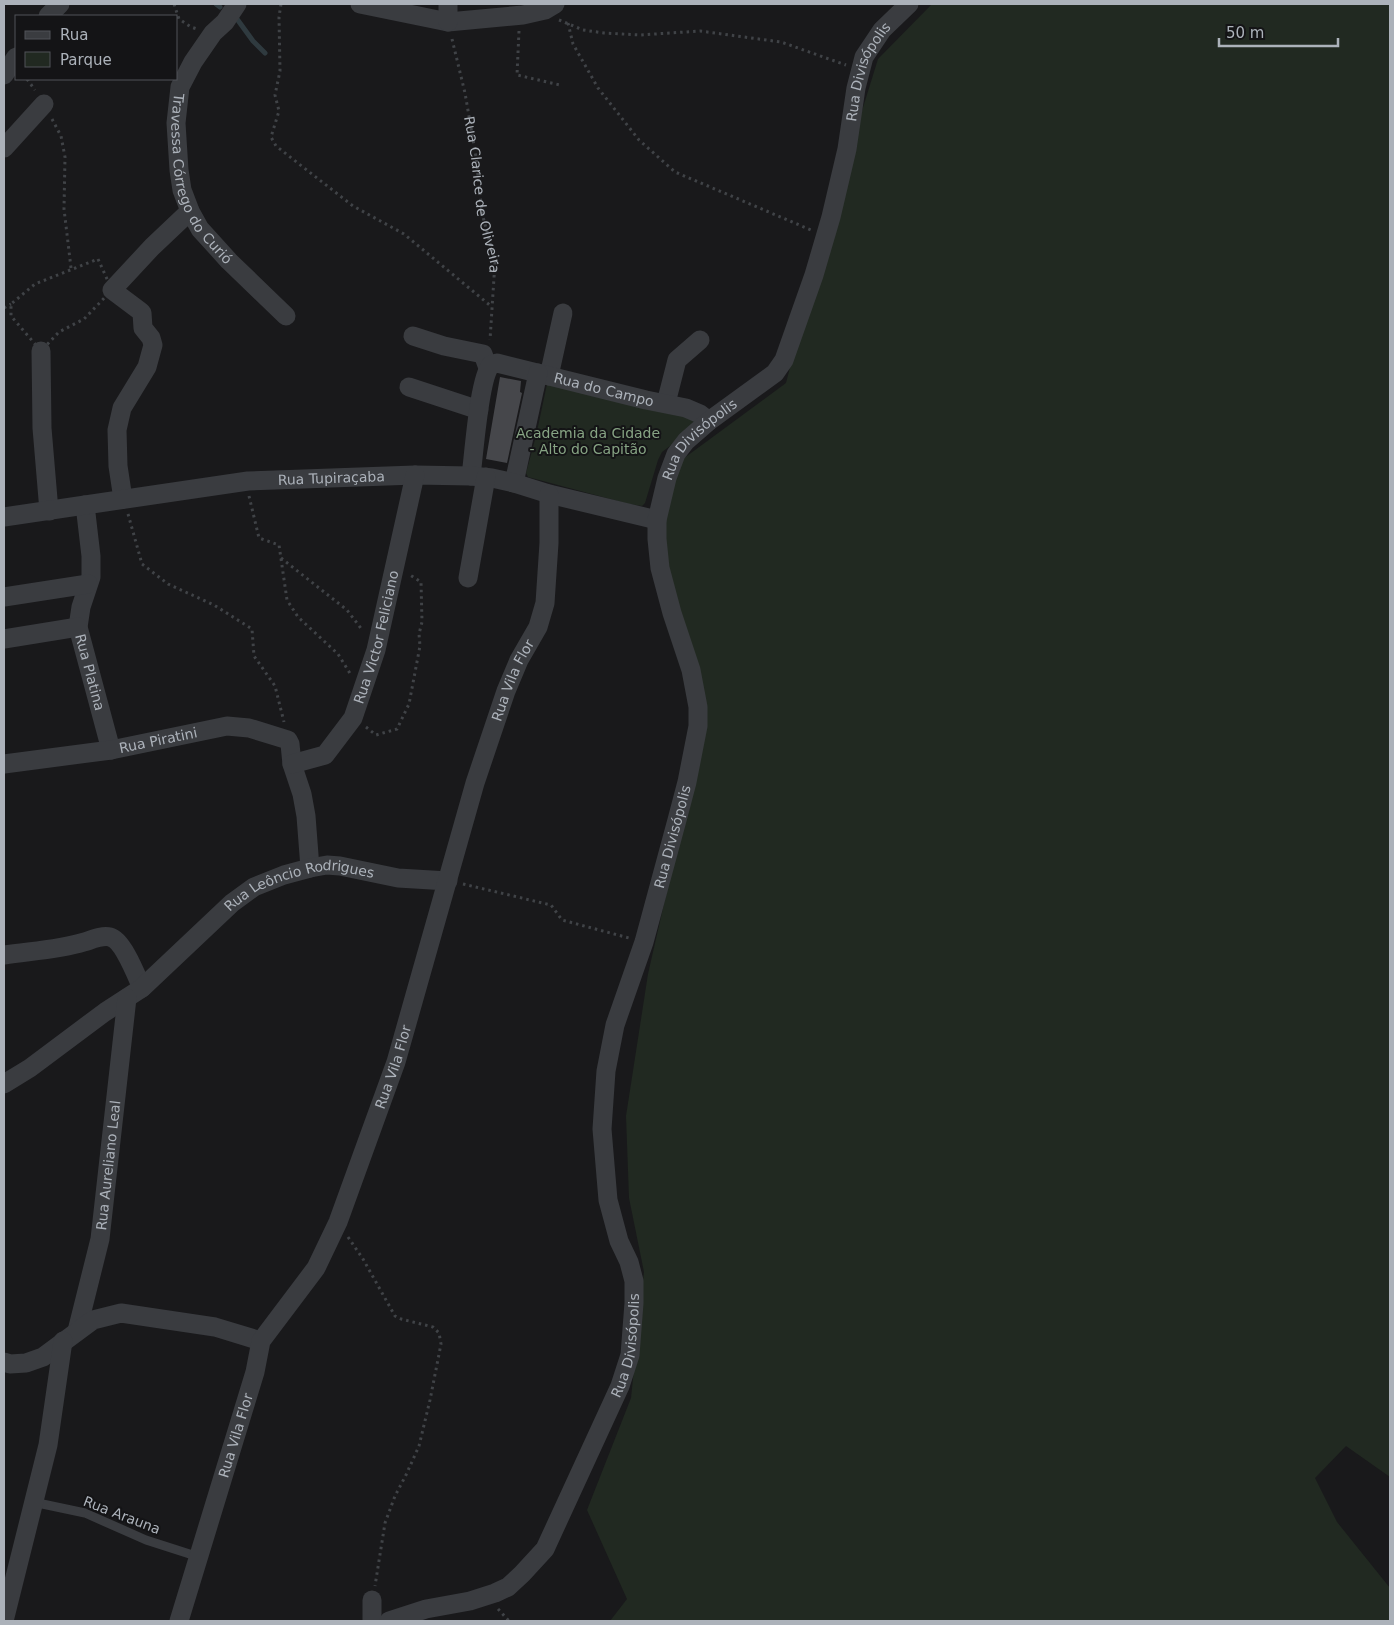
<svg xmlns="http://www.w3.org/2000/svg" width="1394" height="1625" font-family="'DejaVu Sans',sans-serif">
  <style>
    .green { fill: #212921 }
    .lines { fill: none; stroke-linecap: round; stroke-linejoin: round }
    .stream { stroke: #2f3a3f; stroke-width: 5 }
    .building { fill: #46474b }
    .path { stroke: #404347; stroke-width: 3; stroke-dasharray: 2.5 4; stroke-linecap: butt }
    .lane { stroke: #3a3c40; stroke-width: 9 }
    .street { stroke: #3a3c40; stroke-width: 19 }
    .labels { text-anchor: middle; dominant-baseline: central; stroke-width: 4; stroke-linejoin: round; paint-order: stroke }
    .street-label { font-size: 14px; fill: #acb2ba; stroke: #141416 }
    .park-label { font-size: 14px; fill: #87a484; stroke: #141416 }
  </style>
  <rect width="100%" height="100%" fill="#19191b"/>
  <path class="green" d="M 932,4 L 1390,4 L 1390,1477 L 1346,1446 L 1315,1478 L 1337,1522 L 1390,1588 L 1390,1621 L 610,1621 L 627,1599 L 587,1510 L 631,1398 L 644,1272 L 629,1198 L 626,1116 L 648,974 L 707,715 L 652,542 L 672,467 L 786,383 L 826,227 L 878,59 Z
    M 547,384 L 691,416 L 698,425 L 662,452 L 658,460 L 645,503 L 642,506 L 629,504 L 528,477 L 526,473 L 536,436 Z"/>
  <g class="lines">
    <path class="stream" d="M 216,4 L 220,7
      M 237,19 L 253,41 L 265,53"/>
  </g>
  <path class="building" d="M 500,377 L 521,381 L 520,392 L 522,393 L 507,463 L 486,459 Z"/>
  <g class="lines">
    <g class="path">
      <path d="M 174,4 L 179,19 L 191,27 L 197,29"/>
      <path d="M 281,4 L 279,17 L 280,71 L 275,95 L 279,111 L 271,137 L 276,146 L 353,206 L 404,234 L 492,307"/>
      <path d="M 559,20 L 583,30 L 604,33 L 640,35 L 700,31 L 781,42 L 846,65"/>
      <path d="M 568,23 L 573,44 L 598,88 L 639,140 L 675,172 L 811,230"/>
      <path d="M 519,31 L 517,75 L 560,85"/>
      <path id="s1" d="M 452,39 L 465,93 L 476,157 L 482,213 L 495,262 L 490,340"/>
      <path d="M 27,79 L 35,90"/>
      <path d="M 52,119 L 61,136 L 65,157 L 64,209 L 71,268"/>
      <path d="M 98,259 L 112,290 L 84,319 L 59,332 L 41,351 L 11,316 L 11,304 L 35,284 Z"/>
      <path d="M 4,308 L 11,304"/>
      <path d="M 249,496 L 259,538 L 279,545 L 287,600 L 298,617 L 338,654 L 351,675"/>
      <path d="M 128,514 L 142,564 L 168,584 L 214,605 L 252,629 L 254,656 L 275,686 L 284,722"/>
      <path d="M 281,558 L 347,610 L 363,631"/>
      <path d="M 366,727 L 376,735 L 397,729 L 409,704 L 420,646 L 419,634 L 422,622 L 421,582 L 410,575"/>
      <path d="M 463,884 L 551,905 L 562,920 L 629,938"/>
      <path d="M 348,1237 L 363,1259 L 395,1316 L 401,1319 L 433,1327 L 439,1333 L 441,1344 L 430,1400 L 419,1446 L 406,1475 L 395,1496 L 385,1523 L 375,1586"/>
      <path d="M 498,1609 L 509,1621"/>
    </g>
    <path class="lane" d="M 33,1502 L 85,1513 L 146,1540 L 199,1557"/>
    <g class="street">
      <path id="s2" d="M 237,4 L 225,22 L 213,33 L 193,62 L 180,87 L 176,123 L 179,170 L 182,190 L 190,211 L 200,229 L 229,261 L 286,316"/>
      <path d="M 360,4 L 448,22 L 523,15 L 545,10 L 555,4"/>
      <path d="M 448,4 L 448,22"/>
      <path d="M 48,16 L 60,4"/>
      <path d="M 4,75 L 16,57"/>
      <path d="M 4,148 L 44,104"/>
      <path d="M 413,336 L 444,346 L 483,354 L 488,368"/>
      <path d="M 41,351 L 42,428 L 49,511"/>
      <path d="M 549,376 L 563,313"/>
      <path d="M 409,387 L 479,410"/>
      <path d="M 666,403 L 677,360 L 700,340"/>
      <path id="s3" d="M 471,476 C 474,454 479,378 491,365 L 497,363 L 646,400 L 686,408 L 700,414 L 709,421"/>
      <path d="M 514,483 L 538,373"/>
      <path d="M 123,499 L 118,466 L 117,430 L 122,408 L 147,367 L 153,345 L 151,338 L 143,328 L 142,313 L 140,311 L 112,290 L 152,247 L 190,211"/>
      <path id="s4" d="M 85,505 L 91,556 L 91,577 L 81,607 L 78,627 L 111,750"/>
      <path id="s5" d="M 4,517 L 248,481 L 415,475 L 471,476 L 492,478 L 514,483 L 549,494 L 657,520"/>
      <path d="M 468,578 L 486,477"/>
      <path d="M 4,597 L 88,584"/>
      <path d="M 4,639 L 78,627"/>
      <path id="s6" d="M 4,764 L 111,750 L 227,726 L 249,728 L 288,740 L 290,744 L 292,764 L 302,794 L 306,816 L 310,868"/>
      <path id="s7" d="M 292,764 L 325,755 L 353,718 L 376,650 L 415,475"/>
      <path d="M 4,955 C 30,951 58,950 84,942 C 91,940 102,935 110,937 C 123,940 137,977 142,988"/>
      <path id="s8" d="M 4,1084 L 30,1068 L 105,1012 L 142,988 L 232,903 L 254,887 L 284,875 L 310,868 L 327,865 L 340,866 L 398,878 L 448,881"/>
      <path id="s9" d="M 77,1331 L 100,1239 L 127,998"/>
      <path d="M 4,1362 L 10,1364 L 26,1363 L 43,1357 L 93,1320 L 121,1313 L 215,1327 L 261,1341"/>
      <path d="M 4,1621 L 48,1445 L 63,1341"/>
      <path id="s10" d="M 179,1621 L 255,1372 L 261,1341 L 316,1268 L 338,1222 L 396,1062 L 475,783 L 506,691 L 519,660 L 538,627 L 545,603 L 549,543 L 549,494"/>
      <path d="M 372,1621 L 372,1600"/>
      <path id="s11" d="M 389,1621 L 426,1609 L 470,1601 L 495,1593 L 508,1587 L 522,1574 L 545,1549 L 620,1386 L 630,1355 L 634,1303 L 634,1281 L 629,1262 L 619,1241 L 608,1200 L 602,1129 L 606,1071 L 615,1025 L 644,942 L 677,820 L 687,782 L 698,726 L 698,707 L 691,670 L 672,613 L 660,568 L 657,539 L 657,520 L 667,478 L 676,454 L 686,441 L 709,421 L 775,373 L 784,360 L 814,275 L 831,217 L 847,149 L 856,88 L 864,57 L 882,30 L 909,4"/>
    </g>
  </g>
  <g class="labels">
    <g class="street-label">
      <text stroke="none"><textPath href="#s11" startOffset="1762">Rua Divisópolis</textPath></text>
      <text stroke="none"><textPath href="#s2" startOffset="200">Travessa Córrego do Curió</textPath></text>
      <text stroke="none"><textPath href="#s1" startOffset="159">Rua Clarice de Oliveira</textPath></text>
      <text stroke="none"><textPath href="#s3" startOffset="230">Rua do Campo</textPath></text>
      <text stroke="none"><textPath href="#s11" startOffset="1342">Rua Divisópolis</textPath></text>
      <text stroke="none"><textPath href="#s5" startOffset="330">Rua Tupiraçaba</textPath></text>
      <text stroke="none"><textPath href="#s7" startOffset="165">Rua Victor Feliciano</textPath></text>
      <text stroke="none"><textPath href="#s4" startOffset="171">Rua Platina</textPath></text>
      <text stroke="none"><textPath href="#s10" startOffset="1004">Rua Vila Flor</textPath></text>
      <text stroke="none"><textPath href="#s6" startOffset="156">Rua Piratini</textPath></text>
      <text stroke="none"><textPath href="#s11" startOffset="922">Rua Divisópolis</textPath></text>
      <text stroke="none"><textPath href="#s8" startOffset="364">Rua Leôncio Rodrigues</textPath></text>
      <text stroke="none"><textPath href="#s10" startOffset="599">Rua Vila Flor</textPath></text>
      <text stroke="none"><textPath href="#s9" startOffset="169">Rua Aureliano Leal</textPath></text>
      <text stroke="none"><textPath href="#s11" startOffset="398">Rua Divisópolis</textPath></text>
      <text stroke="none"><textPath href="#s10" startOffset="194">Rua Vila Flor</textPath></text>
      <text transform="translate(122 1515) rotate(21)">Rua Arauna</text>
    </g>
    <g class="park-label">
      <text x="588" y="433">Academia da Cidade<tspan x="588" dy="16">- Alto do Capitão</tspan></text>
    </g>
  </g>
  <rect width="1394" height="1625" fill="none" stroke="#acb2ba" stroke-width="10"/>
  <rect x="15" y="15" width="162" height="65" fill="#141416" stroke="#515358"/>
  <rect x="25" y="31" width="25" height="8" fill="#3a3c40" stroke="#515358"/>
  <text x="60" y="40" font-size="15" fill="#acb2ba">Rua</text>
  <rect x="25" y="52" width="25" height="15" fill="#212921" stroke="#515358"/>
  <text x="60" y="65" font-size="15" fill="#acb2ba">Parque</text>
  <path d="M1219 38v8h119v-8" fill="none" stroke="#acb2ba" stroke-width="2.5"/>
  <text x="1226" y="38" font-size="15" fill="#acb2ba" stroke="#141416" stroke-width="4" paint-order="stroke">50 m</text>
</svg>
